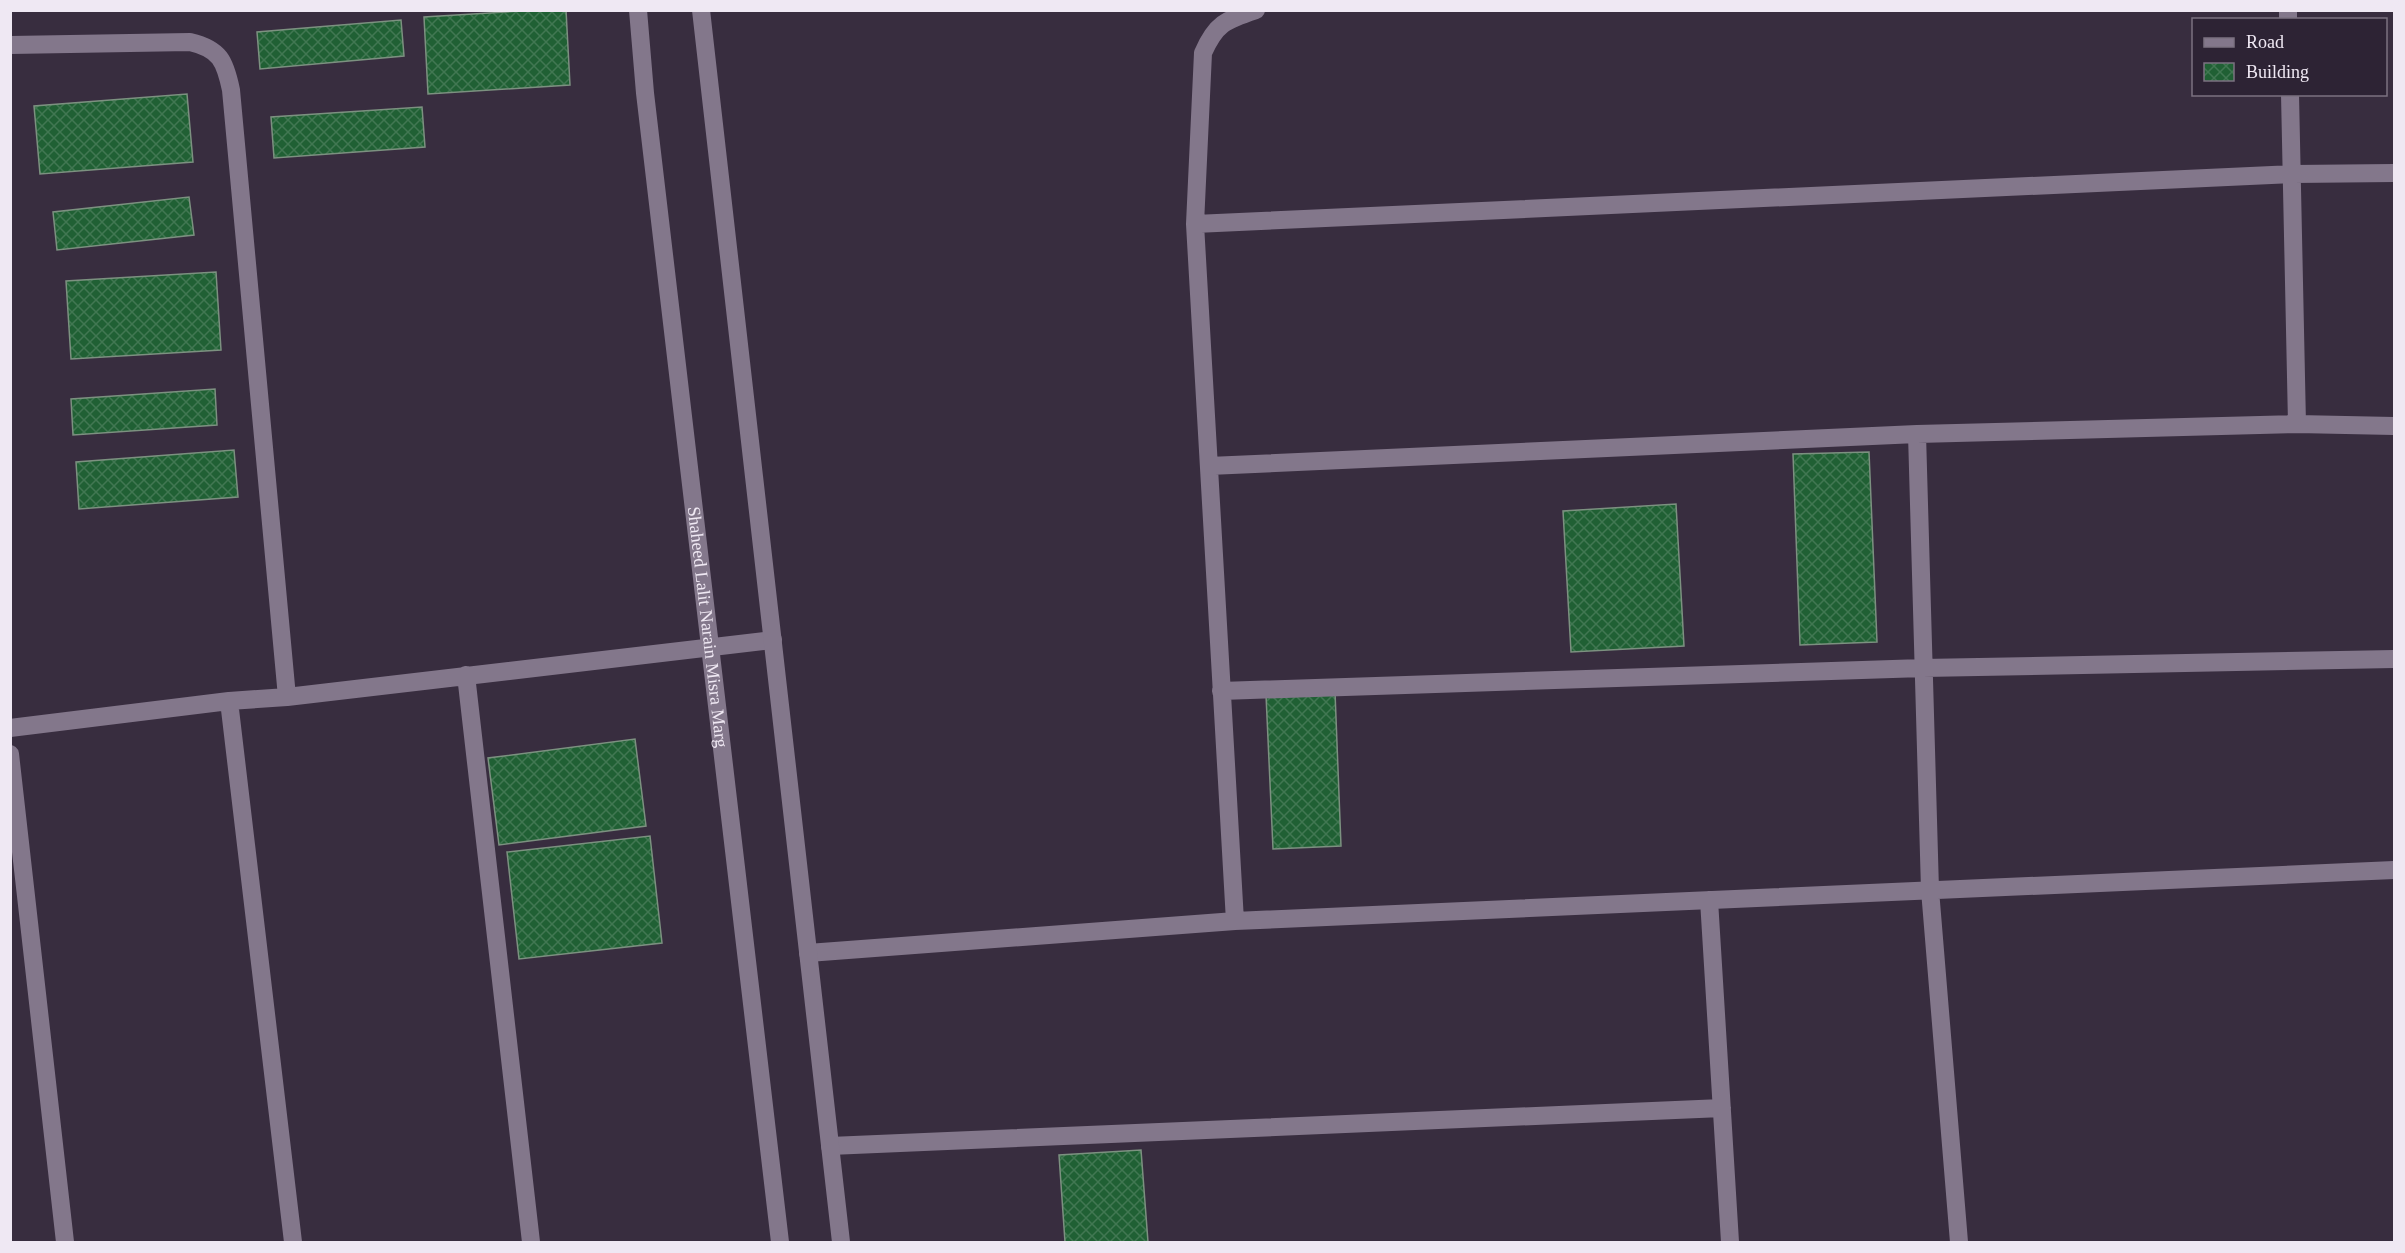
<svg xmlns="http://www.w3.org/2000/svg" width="2405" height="1253" font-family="'Times New Roman',serif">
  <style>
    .building { fill: url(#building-cross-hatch); stroke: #7c9180; stroke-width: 1.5 }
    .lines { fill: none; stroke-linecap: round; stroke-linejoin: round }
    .street { stroke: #83778b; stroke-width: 18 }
    .secondary { stroke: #83778b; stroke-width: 18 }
    .labels { text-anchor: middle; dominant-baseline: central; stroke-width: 6; stroke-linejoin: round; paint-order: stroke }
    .street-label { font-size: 18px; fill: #efe8f3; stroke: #2d2334 }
  </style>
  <defs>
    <pattern id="building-cross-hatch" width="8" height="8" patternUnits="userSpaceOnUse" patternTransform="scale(1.5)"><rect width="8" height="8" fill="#206034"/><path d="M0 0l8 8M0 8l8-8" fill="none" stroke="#417752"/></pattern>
  </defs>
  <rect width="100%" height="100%" fill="#382d3f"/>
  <path class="building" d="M 537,10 L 566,10 L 570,85 L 428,94 L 424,17 Z
    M 401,20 L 404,56 L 260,69 L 257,32 Z
    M 187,94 L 193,162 L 40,174 L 34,106 Z
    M 422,107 L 425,147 L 274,158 L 271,117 Z
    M 189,197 L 194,235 L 57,250 L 53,212 Z
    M 216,272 L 221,350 L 71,359 L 66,281 Z
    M 215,389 L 217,425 L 73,435 L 71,399 Z
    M 234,450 L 238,497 L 79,509 L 76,462 Z
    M 1869,452 L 1877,642 L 1800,645 L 1793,454 Z
    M 1676,504 L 1684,646 L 1571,652 L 1563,511 Z
    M 1335,692 L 1341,846 L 1273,849 L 1266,695 Z
    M 635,739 L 646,826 L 499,845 L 488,758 Z
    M 650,836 L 662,943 L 519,959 L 507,852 Z
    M 1141,1150 L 1148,1242 L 1065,1242 L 1059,1155 Z"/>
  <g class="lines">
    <path class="street" d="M 2288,10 L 2288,20
      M 10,45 L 190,42 C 220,49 225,61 231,90 L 287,697
      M 2290,94 L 2297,424
      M 1195,224 L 2293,174 L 2394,173
      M 1917,434 L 1930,890 L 1959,1242
      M 1209,466 L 1917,434 L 2297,424 L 2394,426
      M 466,675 L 531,1242
      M 1221,691 L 1923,668 L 2394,659
      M 229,701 L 293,1242
      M 10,728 L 229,701 L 287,697 L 773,640
      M 10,754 L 65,1242
      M 1709,900 L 1730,1242
      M 1235,921 L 1195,224 L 1203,53 C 1216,23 1226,20 1256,10
      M 808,953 L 1235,921 L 2394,870
      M 830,1146 L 1722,1108"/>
    <g class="secondary">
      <path id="s1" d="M 638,10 L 645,93 L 780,1242"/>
      <path d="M 701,10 L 841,1242"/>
    </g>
  </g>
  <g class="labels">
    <g class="street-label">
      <text stroke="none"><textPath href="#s1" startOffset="621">Shaheed Lalit Narain Misra Marg</textPath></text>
    </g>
  </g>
  <rect width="2405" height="1253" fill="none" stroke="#efe8f3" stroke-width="24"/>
  <rect x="2192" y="18" width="195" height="78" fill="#2d2334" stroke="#7b7280" stroke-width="1.5"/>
  <rect x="2204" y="38" width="30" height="9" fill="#83778b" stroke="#7b7280" stroke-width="1.5"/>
  <text x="2246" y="48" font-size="18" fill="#efe8f3">Road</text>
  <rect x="2204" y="63" width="30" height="18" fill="url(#building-cross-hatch)" stroke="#7b7280" stroke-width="1.5"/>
  <text x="2246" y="78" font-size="18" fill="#efe8f3">Building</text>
</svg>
